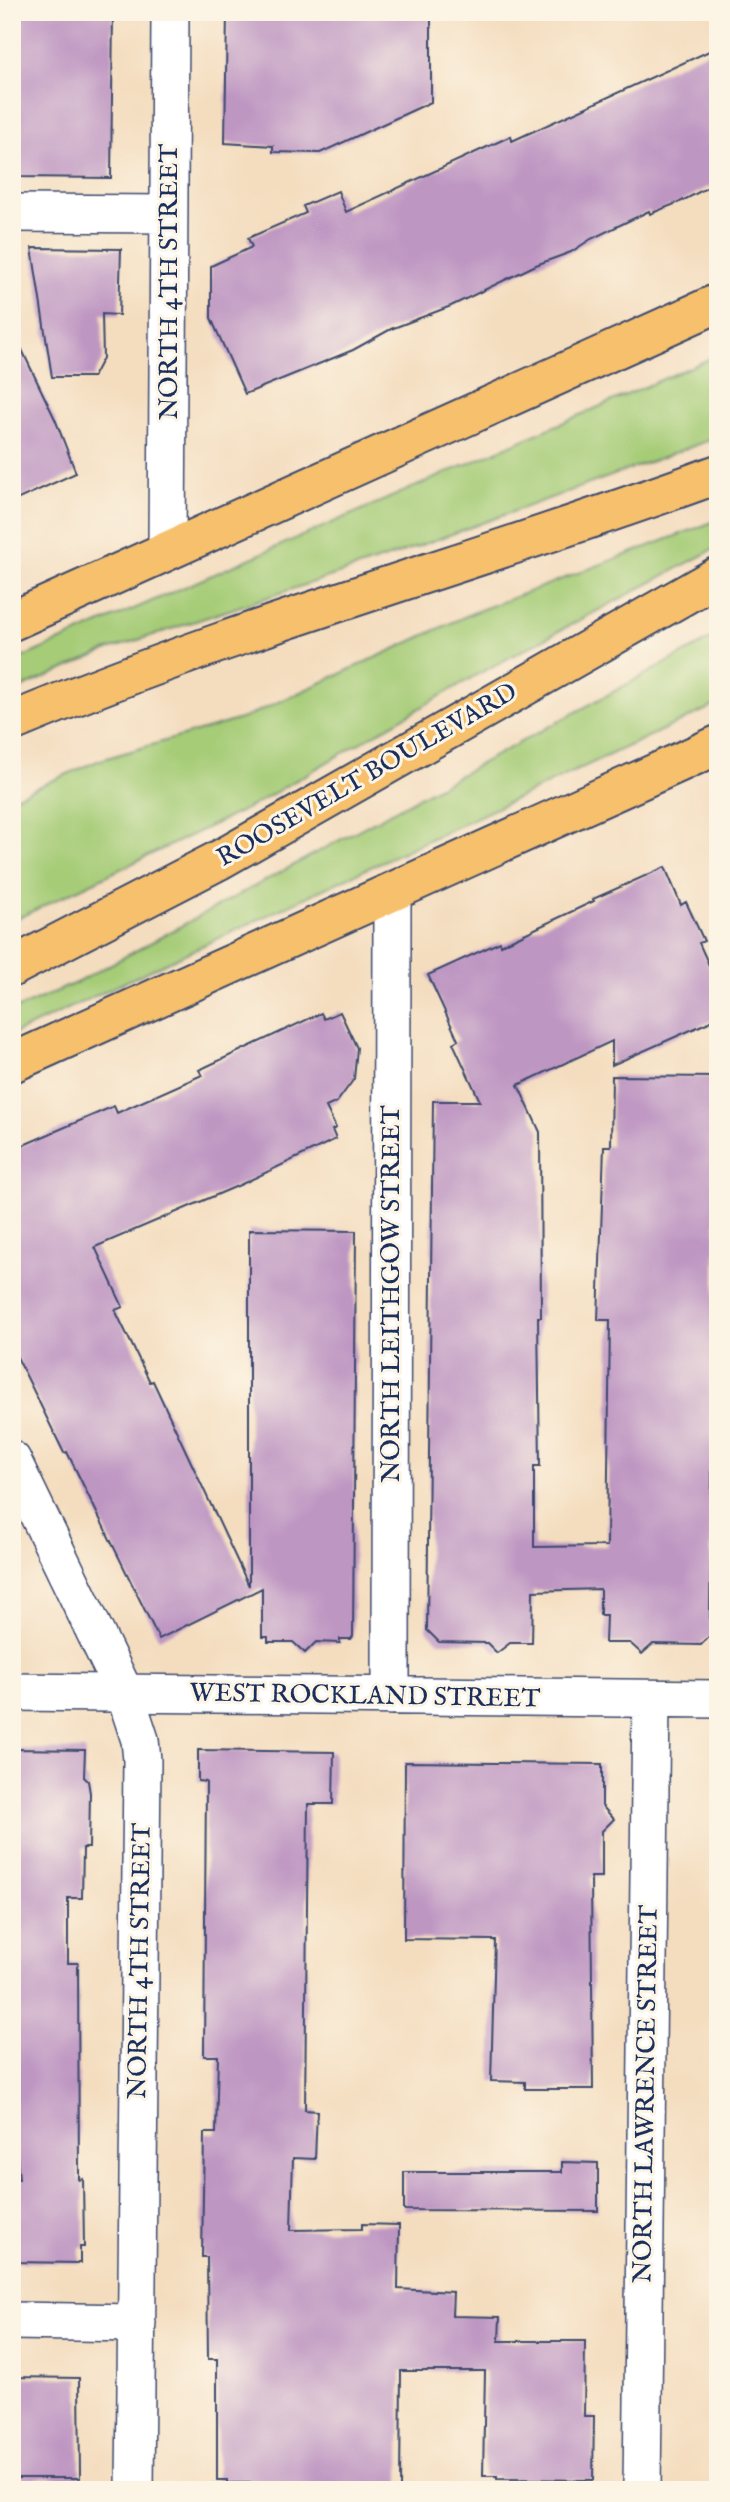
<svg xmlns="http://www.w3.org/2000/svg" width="730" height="2502" font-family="'IM FELL English',serif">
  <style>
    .green { fill: #a6cc77; stroke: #607e6a; stroke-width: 2 }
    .building { fill: #be96c2 }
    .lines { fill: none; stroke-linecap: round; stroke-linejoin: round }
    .street-casing { stroke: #3c496d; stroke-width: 40 }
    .highway-casing { stroke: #3c496d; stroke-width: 42 }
    .street { stroke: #fff; stroke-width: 37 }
    .highway { stroke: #f7c06c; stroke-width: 38 }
    .labels { text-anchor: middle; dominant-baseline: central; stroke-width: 6; stroke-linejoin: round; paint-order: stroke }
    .street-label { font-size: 26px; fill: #1b2f5e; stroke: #fcf5e5 }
  </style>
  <rect width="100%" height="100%" fill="#fcf5e5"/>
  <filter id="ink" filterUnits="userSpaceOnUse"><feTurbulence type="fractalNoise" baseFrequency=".0143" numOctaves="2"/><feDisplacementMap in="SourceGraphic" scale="14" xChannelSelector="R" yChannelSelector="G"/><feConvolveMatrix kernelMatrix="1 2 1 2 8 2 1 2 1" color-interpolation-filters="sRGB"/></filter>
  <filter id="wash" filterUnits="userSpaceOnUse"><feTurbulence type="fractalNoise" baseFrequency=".00686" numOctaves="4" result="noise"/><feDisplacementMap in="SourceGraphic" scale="28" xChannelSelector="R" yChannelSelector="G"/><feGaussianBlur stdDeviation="1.57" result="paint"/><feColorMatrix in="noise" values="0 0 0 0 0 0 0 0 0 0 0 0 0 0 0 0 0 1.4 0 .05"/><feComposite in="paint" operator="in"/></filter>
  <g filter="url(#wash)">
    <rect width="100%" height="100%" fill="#f4ddbf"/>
    <path class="green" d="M 718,355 L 718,437 L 386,558 L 108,650 L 12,692 L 12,662 Z
      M 718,520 L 718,547 L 480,673 L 250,807 L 12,921 L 12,798 L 100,760 L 244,718 L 475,612 Z
      M 718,635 L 718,704 L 12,1035 L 12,1011 L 78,982 Z"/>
    <g id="blocks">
      <path class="building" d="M 14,12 L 113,12 L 111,178 L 20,177 L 20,170 L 12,170 Z
        M 227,12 L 431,12 L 431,102 L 320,153 L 273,152 L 273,146 L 225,143 Z
        M 718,47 L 718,182 L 682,201 L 650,214 L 649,211 L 591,239 L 571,252 L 536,265 L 451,306 L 391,329 L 353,350 L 245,394 L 211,318 L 211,266 L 252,247 L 248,238 L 306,213 L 303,206 L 338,191 L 346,212 L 511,136 L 512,141 Z
        M 32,248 L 121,249 L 119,315 L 102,314 L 103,358 L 93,377 L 52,377 Z
        M 12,329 L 55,419 L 76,473 L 12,502 Z
        M 665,867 L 681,905 L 686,902 L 704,941 L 699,943 L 718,985 L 718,1018 L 612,1065 L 612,1041 L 518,1085 L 540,1132 L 541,1317 L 538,1317 L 540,1466 L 534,1466 L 534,1547 L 607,1546 L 610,1320 L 598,1320 L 604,1146 L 611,1146 L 612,1076 L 718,1077 L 710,1618 L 718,1627 L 701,1645 L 653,1644 L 642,1654 L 630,1643 L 605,1643 L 606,1615 L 600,1615 L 600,1589 L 533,1591 L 532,1643 L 510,1643 L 497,1653 L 487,1643 L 439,1642 L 427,1630 L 433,1101 L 480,1101 L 453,1043 L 458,1040 L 428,975 L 500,942 L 501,945 L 594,901 L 593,899 Z
        M 340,1012 L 357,1048 L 354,1079 L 337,1102 L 326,1107 L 336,1128 L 332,1130 L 336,1139 L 242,1184 L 95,1247 L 123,1307 L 115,1310 L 150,1382 L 153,1381 L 249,1586 L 249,1230 L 356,1231 L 353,1636 L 351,1639 L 340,1639 L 340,1643 L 316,1642 L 305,1653 L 293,1642 L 268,1642 L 268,1637 L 262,1637 L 262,1588 L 159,1639 L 67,1452 L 64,1453 L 17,1357 L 12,1336 L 12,1150 L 114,1106 L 117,1113 L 202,1075 L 199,1070 L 321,1013 L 324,1019 Z
        M 12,1749 L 85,1750 L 84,1777 L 88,1781 L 90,1793 L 89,1848 L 83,1848 L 82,1898 L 68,1898 L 68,1963 L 78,1963 L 79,2180 L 83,2179 L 84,2247 L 80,2247 L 80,2263 L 12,2262 L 12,2179 L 19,2179 L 12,2096 Z
        M 198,1750 L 334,1752 L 333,1804 L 308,1804 L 305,2110 L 317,2111 L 315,2159 L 293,2158 L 291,2230 L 362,2229 L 362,2224 L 399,2225 L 398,2289 L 453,2292 L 452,2316 L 500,2317 L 499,2341 L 585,2341 L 584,2416 L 594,2416 L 593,2480 L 497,2479 L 497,2476 L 483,2476 L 485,2371 L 401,2371 L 400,2490 L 271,2490 L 272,2483 L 228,2483 L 228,2480 L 217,2480 L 217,2359 L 208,2359 L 207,2257 L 202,2257 L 204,2133 L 216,2133 L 218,2056 L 204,2056 L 206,1782 L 198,1781 Z
        M 405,1762 L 602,1764 L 602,1806 L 614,1819 L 602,1831 L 602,1877 L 591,1877 L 593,2089 L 525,2089 L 525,2082 L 491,2081 L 495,1940 L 404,1939 Z
        M 562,2162 L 598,2163 L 598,2211 L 404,2210 L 404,2172 L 562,2172 Z
        M 12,2377 L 79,2378 L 80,2478 L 12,2478 Z"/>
    </g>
  </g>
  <g filter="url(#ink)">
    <use href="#blocks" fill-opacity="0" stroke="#3c496d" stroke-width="2"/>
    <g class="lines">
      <g class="street-casing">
        <path id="street" d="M 12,213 L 169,214
          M 167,551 L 170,12
          M 12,1460 L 125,1694 L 140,1740 L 142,1760 L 135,2490
          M 12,1692 L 718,1699
          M 391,1696 L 392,892
          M 12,2321 L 137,2323
          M 642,2490 L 651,1699"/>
      </g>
      <g class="highway-casing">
        <path id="highway" d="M 12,621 L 718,303
          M 12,722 C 242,625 484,560 718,474
          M 12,967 L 221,859 L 718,576
          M 12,1063 L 718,745"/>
      </g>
      <use href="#street" class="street"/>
      <use href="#highway" class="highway"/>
    </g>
  </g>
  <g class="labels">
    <g class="street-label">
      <text transform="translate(169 282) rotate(-90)">NORTH 4TH STREET</text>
      <text transform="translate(367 775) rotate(-30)">ROOSEVELT BOULEVARD</text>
      <text transform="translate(391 1294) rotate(-90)">NORTH LEITHGOW STREET</text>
      <text transform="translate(365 1696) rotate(1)">WEST ROCKLAND STREET</text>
      <text transform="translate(140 1961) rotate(-89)">NORTH 4TH STREET</text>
      <text transform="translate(646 2094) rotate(-89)">NORTH LAWRENCE STREET</text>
    </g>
  </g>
  <rect width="730" height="2502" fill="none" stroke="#fcf5e5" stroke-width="42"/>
</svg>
